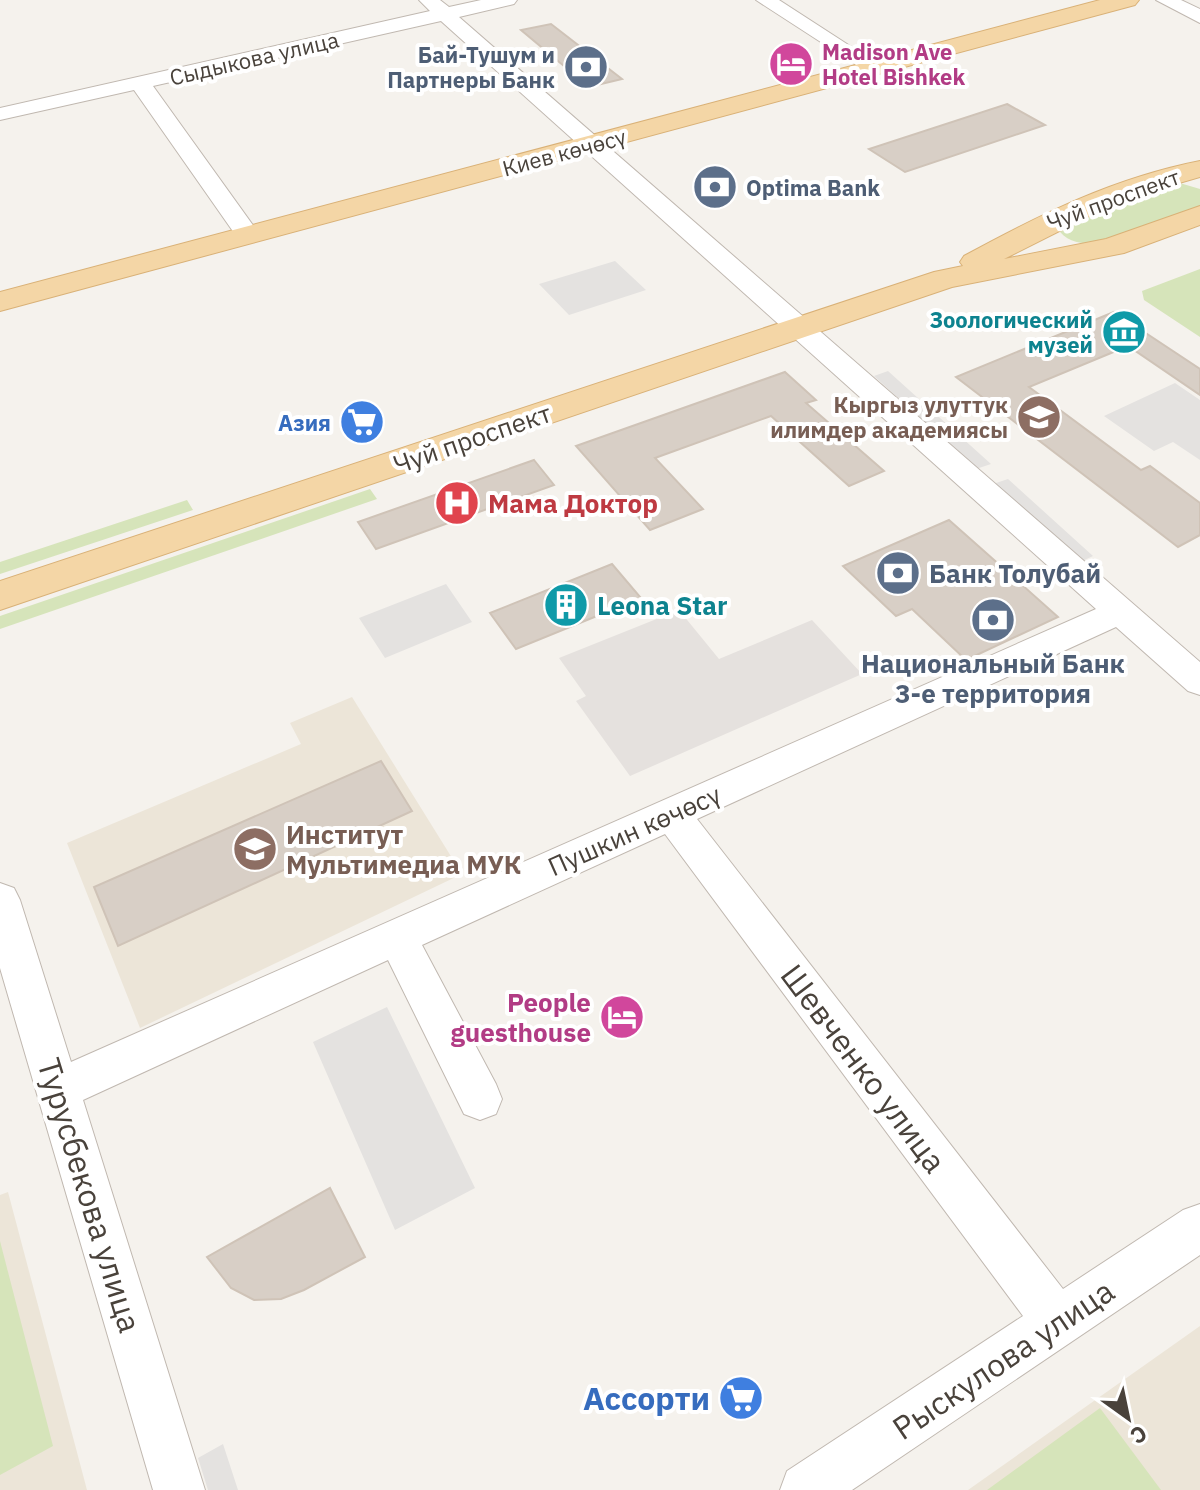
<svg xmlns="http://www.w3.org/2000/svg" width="1200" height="1490" font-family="'IBM Plex Sans',sans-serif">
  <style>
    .industrial { fill: #e5e1de }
    .education { fill: #ece5d8 }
    .green { fill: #d6e4ba }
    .parking { fill: #e4e2e0 }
    .building { fill: #d8cfc6; stroke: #cfc3b7; stroke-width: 2 }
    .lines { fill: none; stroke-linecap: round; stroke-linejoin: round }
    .minor-casing { stroke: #c0b8b0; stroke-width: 2 }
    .major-casing { stroke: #d9b177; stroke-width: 2 }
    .minor { fill: #fff; fill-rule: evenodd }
    .major { fill: #f4d6a6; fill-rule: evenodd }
    .labels { text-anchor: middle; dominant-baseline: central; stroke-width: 8; stroke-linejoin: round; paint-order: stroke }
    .far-hotel-label { font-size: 22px; font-weight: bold; fill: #b23c85; stroke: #fff; text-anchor: start }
    .far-service-label { font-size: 22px; font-weight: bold; fill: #4e5e75; stroke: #fff; text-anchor: end }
    .far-street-label { font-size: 22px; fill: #49423b; stroke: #fff }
    .far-culture-label { font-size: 22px; font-weight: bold; fill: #0d838f; stroke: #fff; text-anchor: end }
    .far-education-label { font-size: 22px; font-weight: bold; fill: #785e54; stroke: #fff; text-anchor: end }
    .far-shop-label { font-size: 22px; font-weight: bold; fill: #366cbe; stroke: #fff; text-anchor: end }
    .street-label { font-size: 26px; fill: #49423b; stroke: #fff }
    .health-label { font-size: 26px; font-weight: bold; fill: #be3a42; stroke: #fff; text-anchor: start }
    .service-label { font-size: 26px; font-weight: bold; fill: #4e5e75; stroke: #fff; text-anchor: start }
    .culture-label { font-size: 26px; font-weight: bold; fill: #0d838f; stroke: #fff; text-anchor: start }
    .education-label { font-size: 26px; font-weight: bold; fill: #785e54; stroke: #fff; text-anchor: start }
    .hotel-label { font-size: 26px; font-weight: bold; fill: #b23c85; stroke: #fff; text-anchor: end }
    .near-street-label { font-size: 32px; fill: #49423b; stroke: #fff }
    .near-shop-label { font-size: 32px; font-weight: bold; fill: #366cbe; stroke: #fff; text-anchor: end }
  </style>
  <rect width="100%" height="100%" fill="#f5f2ed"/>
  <path class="industrial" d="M 679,610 L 719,659 L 812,620 L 862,674 L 630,776 L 576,701 L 586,696 L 559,658 Z"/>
  <path class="education" d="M 352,697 L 462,874 L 140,1028 L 67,843 L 301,744 L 290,723 Z
    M 8,1192 L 87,1490 L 0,1490 L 0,1195 Z
    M 1200,1326 L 1200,1490 L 968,1490 Z"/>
  <path class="green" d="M 1173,181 L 1200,189 L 1200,207 L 1107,242 C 1088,245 1068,245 1057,228 L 1061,219 Z
    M 1200,269 L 1200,337 L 1144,300 L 1142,291 Z
    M 370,489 L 377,499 L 0,629 L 0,616 Z
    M 187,500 L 193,510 L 0,574 L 0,562 Z
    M 0,1241 L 53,1446 L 0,1475 Z
    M 1100,1408 L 1161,1490 L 987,1490 Z"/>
  <path class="parking" d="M 615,261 L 646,290 L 569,315 L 539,284 Z
    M 888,371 L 991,464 L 976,469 L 874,376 Z
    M 1175,383 L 1200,400 L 1200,460 L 1173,442 L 1154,451 L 1104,416 Z
    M 1008,479 L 1093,556 L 1078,563 L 993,484 Z
    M 446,584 L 472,622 L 385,658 L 359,618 Z
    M 387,1007 L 475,1188 L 395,1230 L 313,1042 Z
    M 223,1444 L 238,1490 L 208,1490 L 198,1458 Z"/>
  <path class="building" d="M 551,24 L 622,79 L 589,87 L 521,30 Z
    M 1007,104 L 1045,125 L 905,172 L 869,149 Z
    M 1114,312 L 1200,369 L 1200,395 L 1128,346 L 1029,387 L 1141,470 L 1150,466 L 1200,503 L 1200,535 L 1178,547 L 956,377 Z
    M 785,372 L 816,400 L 806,403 L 884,471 L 849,486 L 771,416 L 655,458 L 703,509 L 650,530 L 576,446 Z
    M 534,460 L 554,485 L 376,549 L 358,522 Z
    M 949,520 L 1011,575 L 1058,617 L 966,660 L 912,609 L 896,616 L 843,566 Z
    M 612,564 L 641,598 L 516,649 L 490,613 Z
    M 381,761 L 412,811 L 118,946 L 94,887 Z
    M 330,1188 L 365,1257 L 304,1290 L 281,1299 L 254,1300 L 231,1288 L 207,1257 Z"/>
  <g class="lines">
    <g class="minor-casing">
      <path id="minor" d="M 419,0 L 440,0 L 449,7 L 481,0 L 517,0 L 514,4 L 459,17 L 1200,662 L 1200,695 L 1188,691 L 1116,627 L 697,819 L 1063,1289 L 1183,1210 L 1200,1204 L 1200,1255 L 852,1490 L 780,1490 L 787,1471 L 1023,1316 L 665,834 L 422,945 L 496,1084 L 502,1099 L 496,1114 L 480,1120 L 464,1114 L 388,960 L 83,1100 L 205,1490 L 153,1490 L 0,968 L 0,883 L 14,888 L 20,900 L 71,1062 L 1096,609 L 441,21 L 153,86 L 260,235 L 248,242 L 239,240 L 134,90 L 0,120 L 0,108 L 430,11 Z
        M 756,0 L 779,0 L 884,68 L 874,74 L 867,72 Z
        M 1156,0 L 1181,0 L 1200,9 L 1200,23 Z"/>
    </g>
    <g class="major-casing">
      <path id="major" d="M 1100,0 L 1139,0 L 1135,5 L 0,311 L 0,292 Z
        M 1200,161 L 1200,177 L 1121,200 L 1004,259 L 1106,239 L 1200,206 L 1200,225 L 1124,253 L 952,287 L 0,610 L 0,581 L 934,272 L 963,266 L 960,262 L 964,256 C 1041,214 1114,178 1200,161 Z"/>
    </g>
    <use href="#minor" class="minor"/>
    <use href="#major" class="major"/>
  </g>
  <defs>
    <g id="hotel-disc" transform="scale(2.3)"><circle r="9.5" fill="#d1479c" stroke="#fff"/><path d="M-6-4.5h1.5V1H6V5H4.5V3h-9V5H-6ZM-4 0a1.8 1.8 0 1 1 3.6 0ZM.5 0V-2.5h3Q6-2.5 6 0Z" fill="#fff"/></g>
    <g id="bank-disc" transform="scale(2.3)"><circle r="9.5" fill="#5c6f8a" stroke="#fff"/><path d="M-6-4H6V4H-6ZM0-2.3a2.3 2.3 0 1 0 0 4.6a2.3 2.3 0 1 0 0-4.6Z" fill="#fff"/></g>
    <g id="museum-disc" transform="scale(2.3)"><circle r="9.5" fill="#0f9aa8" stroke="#fff"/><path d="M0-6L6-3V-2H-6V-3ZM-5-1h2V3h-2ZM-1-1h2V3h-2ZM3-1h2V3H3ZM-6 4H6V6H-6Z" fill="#fff"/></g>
    <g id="university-disc" transform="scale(2.3)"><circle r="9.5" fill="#8d6e63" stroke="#fff"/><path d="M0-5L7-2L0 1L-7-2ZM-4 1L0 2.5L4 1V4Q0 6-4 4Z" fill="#fff"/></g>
    <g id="supermarket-disc" transform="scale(2.3)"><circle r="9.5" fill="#3f7fe0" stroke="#fff"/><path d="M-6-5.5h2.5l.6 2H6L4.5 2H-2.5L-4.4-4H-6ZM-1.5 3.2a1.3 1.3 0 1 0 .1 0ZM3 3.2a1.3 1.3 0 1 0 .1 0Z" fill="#fff"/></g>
    <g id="hospital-disc" transform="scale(2.3)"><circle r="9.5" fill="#e0444e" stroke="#fff"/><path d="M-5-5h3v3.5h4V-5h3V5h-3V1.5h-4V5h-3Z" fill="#fff"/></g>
    <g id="building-disc" transform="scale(2.3)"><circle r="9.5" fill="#0f9aa8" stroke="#fff"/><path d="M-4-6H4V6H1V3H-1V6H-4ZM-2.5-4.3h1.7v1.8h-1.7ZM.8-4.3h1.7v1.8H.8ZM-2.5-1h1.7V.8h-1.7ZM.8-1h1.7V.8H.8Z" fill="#fff"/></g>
  </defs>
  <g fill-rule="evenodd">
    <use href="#hotel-disc" x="791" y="64"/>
    <use href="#bank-disc" x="586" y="67"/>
    <use href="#bank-disc" x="715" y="187"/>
    <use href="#museum-disc" x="1124" y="332"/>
    <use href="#university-disc" x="1039" y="417"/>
    <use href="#supermarket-disc" x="362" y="422"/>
    <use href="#hospital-disc" x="457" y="503"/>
    <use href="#bank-disc" x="898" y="573"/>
    <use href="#building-disc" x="566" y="605"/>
    <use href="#bank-disc" x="993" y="620"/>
    <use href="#university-disc" x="255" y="849"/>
    <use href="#hotel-disc" x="622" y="1017"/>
    <use href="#supermarket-disc" x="741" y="1398"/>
  </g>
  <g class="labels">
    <g class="far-hotel-label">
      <text x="822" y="51">Madison Ave<tspan x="822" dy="25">Hotel Bishkek</tspan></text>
    </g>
    <g class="far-service-label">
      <text x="555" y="54">Бай-Тушум и<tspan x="555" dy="25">Партнеры Банк</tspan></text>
      <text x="746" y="187" text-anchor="start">Optima Bank</text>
    </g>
    <g class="far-street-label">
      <text transform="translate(254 58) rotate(-13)">Сыдыкова улица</text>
      <text transform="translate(564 152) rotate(-15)">Киев көчөсү</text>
      <text transform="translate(1113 199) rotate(-20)">Чуй проспект</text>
    </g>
    <g class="far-culture-label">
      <text x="1093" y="319">Зоологический<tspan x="1093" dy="25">музей</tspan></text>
    </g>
    <g class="far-education-label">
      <text x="1008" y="404">Кыргыз улуттук<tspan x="1008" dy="25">илимдер академиясы</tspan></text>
    </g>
    <g class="far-shop-label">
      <text x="331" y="422">Азия</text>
    </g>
    <g class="street-label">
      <text transform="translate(472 438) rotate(-19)">Чуй проспект</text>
      <text transform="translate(634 830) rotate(-24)">Пушкин көчөсү</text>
    </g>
    <g class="health-label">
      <text x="488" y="503">Мама Доктор</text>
    </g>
    <g class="service-label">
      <text x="929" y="573">Банк Толубай</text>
      <text x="993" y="663" text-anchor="middle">Национальный Банк<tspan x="993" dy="30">3-е территория</tspan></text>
    </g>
    <g class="culture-label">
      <text x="597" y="605">Leona Star</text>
    </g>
    <g class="education-label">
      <text x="286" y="834">Институт<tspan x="286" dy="30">Мультимедиа МУК</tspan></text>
    </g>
    <g class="hotel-label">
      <text x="591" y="1002">People<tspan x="591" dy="30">guesthouse</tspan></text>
    </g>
    <g class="near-street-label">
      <text transform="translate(864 1068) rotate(53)">Шевченко улица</text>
      <text transform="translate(90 1195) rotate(73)">Турусбекова улица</text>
      <text transform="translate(1003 1359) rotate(-34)">Рыскулова улица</text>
    </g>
    <g class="near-shop-label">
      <text x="710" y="1398">Ассорти</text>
    </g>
  </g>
  <g transform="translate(1128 1418) rotate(147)" stroke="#ffffff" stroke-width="6" paint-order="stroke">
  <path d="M0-6L14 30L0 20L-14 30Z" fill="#49423b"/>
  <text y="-12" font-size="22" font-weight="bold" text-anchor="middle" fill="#49423b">С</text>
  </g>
</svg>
